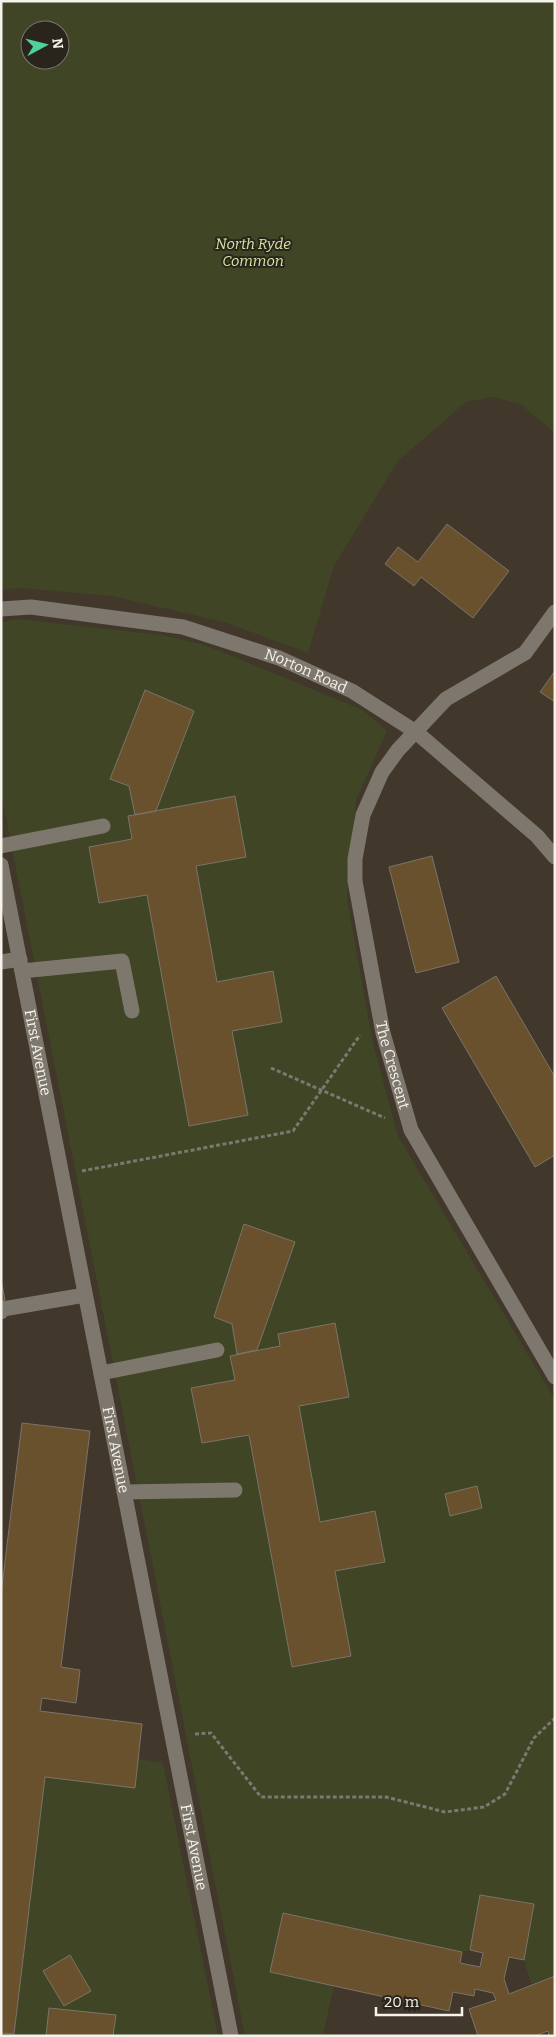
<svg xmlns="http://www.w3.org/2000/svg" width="556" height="2037" font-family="Bitter,serif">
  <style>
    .built { fill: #41372a; fill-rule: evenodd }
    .green { fill: #3f4525; fill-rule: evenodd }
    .building { fill: #69512d; stroke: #7b746b }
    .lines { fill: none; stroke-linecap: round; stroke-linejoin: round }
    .path { stroke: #7d7870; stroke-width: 3; stroke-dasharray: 4 2.5; stroke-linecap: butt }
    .service { stroke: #7e776d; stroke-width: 15 }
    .labels { text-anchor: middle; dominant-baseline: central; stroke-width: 4; stroke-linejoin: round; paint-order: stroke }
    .park-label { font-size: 15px; font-style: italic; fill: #d7e5a0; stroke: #2a251c }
    .street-label { font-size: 15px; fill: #f6f2ec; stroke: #2a251c }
  </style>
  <rect width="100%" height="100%" fill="#342e26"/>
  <path class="built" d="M 1,1 L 555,1 L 555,2036 L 1,2036 ZM 30,30 L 60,30 L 60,60 L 30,60 Z"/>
  <path class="green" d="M 1,1 L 555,1 L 555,433 L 520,404 L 492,397 L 466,402 L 398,461 L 334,566 L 308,653 L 227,623 L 112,596 L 20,588 L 1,590 ZM 30,30 L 60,30 L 60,60 L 30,60 Z
    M 18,619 L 162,635 L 205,645 L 363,710 L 387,731 L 356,800 L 347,899 L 373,1043 L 398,1136 L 555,1400 L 555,1976 L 531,1984 L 524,1960 L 534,1904 L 480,1895 L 470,1950 L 462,1952 L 283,1913 L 270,1972 L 334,1986 L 323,2036 L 245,2036 L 1,792 L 1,622 Z
    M 138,1759 L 163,1763 L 218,2036 L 14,2036 L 45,1777 L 135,1788 Z"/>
  <path class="building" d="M 447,524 L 509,571 L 473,618 L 421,577 L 414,586 L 385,564 L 398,547 L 418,562 Z
    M 555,671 L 555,702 L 540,692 Z
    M 145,690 L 194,711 L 156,811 L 135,815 L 129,786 L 110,779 Z
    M 235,796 L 246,857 L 196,866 L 217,982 L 273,971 L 282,1022 L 232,1031 L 248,1115 L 189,1126 L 147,895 L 99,903 L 89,847 L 132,839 L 128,816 Z
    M 432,856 L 459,962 L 416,973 L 389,867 Z
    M 496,976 L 555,1077 L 555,1155 L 535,1167 L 442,1008 Z
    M 244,1224 L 295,1242 L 257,1350 L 237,1354 L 232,1324 L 214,1317 Z
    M 1,1280 L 5,1300 L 1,1301 Z
    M 335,1323 L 349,1397 L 299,1406 L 320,1522 L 375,1511 L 385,1562 L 335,1571 L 351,1656 L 292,1667 L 249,1435 L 202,1443 L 191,1388 L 235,1380 L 230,1356 L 280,1346 L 278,1334 Z
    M 22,1423 L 90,1431 L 61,1667 L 80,1670 L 76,1703 L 42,1698 L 40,1711 L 142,1724 L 135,1788 L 45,1777 L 14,2034 L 1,2033 L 1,1594 Z
    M 477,1486 L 482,1508 L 450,1516 L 445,1494 Z
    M 480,1895 L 534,1904 L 524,1960 L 509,1957 L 504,1979 L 509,1994 L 555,1976 L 555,2036 L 549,2036 L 548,2031 L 534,2036 L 478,2036 L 469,2009 L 496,2000 L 493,1993 L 475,1989 L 474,1996 L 453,1992 L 449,2011 L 270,1972 L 283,1913 L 462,1952 L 460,1963 L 480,1967 L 483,1953 L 470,1950 Z
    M 70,1955 L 91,1991 L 64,2006 L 43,1971 Z
    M 49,2008 L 116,2015 L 113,2036 L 46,2036 Z"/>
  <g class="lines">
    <path class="path" d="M 271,1068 L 385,1118
      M 82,1171 L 293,1131 L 360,1035
      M 195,1734 L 211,1733 L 261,1797 L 386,1797 L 445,1812 L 484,1807 L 505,1794 L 534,1738 L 555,1718"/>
    <g class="service">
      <path id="s1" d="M 1,609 L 31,607 L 183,627 L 279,658 L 352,691 L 416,732 L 537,836 L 555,857"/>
      <path id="s2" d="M 555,612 L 525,653 L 446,699 L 398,750 L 382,772 L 363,815 L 355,859 L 355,881 L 383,1033 L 411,1130 L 555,1377"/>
      <path d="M 1,846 L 103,826"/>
      <path id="s3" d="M 1,865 L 231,2036"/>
      <path d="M 1,962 L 20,959"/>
      <path d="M 22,971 L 122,961 L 132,1011"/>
      <path d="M 1,1312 L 3,1309 L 85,1295"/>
      <path d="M 101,1373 L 217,1350"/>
      <path d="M 124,1492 L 235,1490"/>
    </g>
  </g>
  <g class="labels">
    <g class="park-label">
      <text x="253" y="244">North Ryde<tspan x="253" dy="17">Common</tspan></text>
    </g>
    <g class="street-label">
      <text stroke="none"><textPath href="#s1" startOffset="314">Norton Road</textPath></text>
      <text stroke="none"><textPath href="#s3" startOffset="191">First Avenue</textPath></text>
      <text stroke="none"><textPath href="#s2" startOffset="541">The Crescent</textPath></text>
      <text stroke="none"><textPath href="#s3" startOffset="596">First Avenue</textPath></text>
      <text stroke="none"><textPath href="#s3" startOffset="1001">First Avenue</textPath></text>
    </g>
  </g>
  <rect width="556" height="2037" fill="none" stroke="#f6f2ec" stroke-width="5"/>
  <g transform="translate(45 45) rotate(83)"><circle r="24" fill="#2a251c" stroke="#7c776f"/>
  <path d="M0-4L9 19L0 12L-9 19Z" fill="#4dd39a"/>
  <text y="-8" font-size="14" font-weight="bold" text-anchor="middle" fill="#f6f2ec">N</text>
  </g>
  <path d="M376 2007v8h86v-8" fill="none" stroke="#f6f2ec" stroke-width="2.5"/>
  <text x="384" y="2007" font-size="15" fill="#f6f2ec" stroke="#2a251c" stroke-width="4" paint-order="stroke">20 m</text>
</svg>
